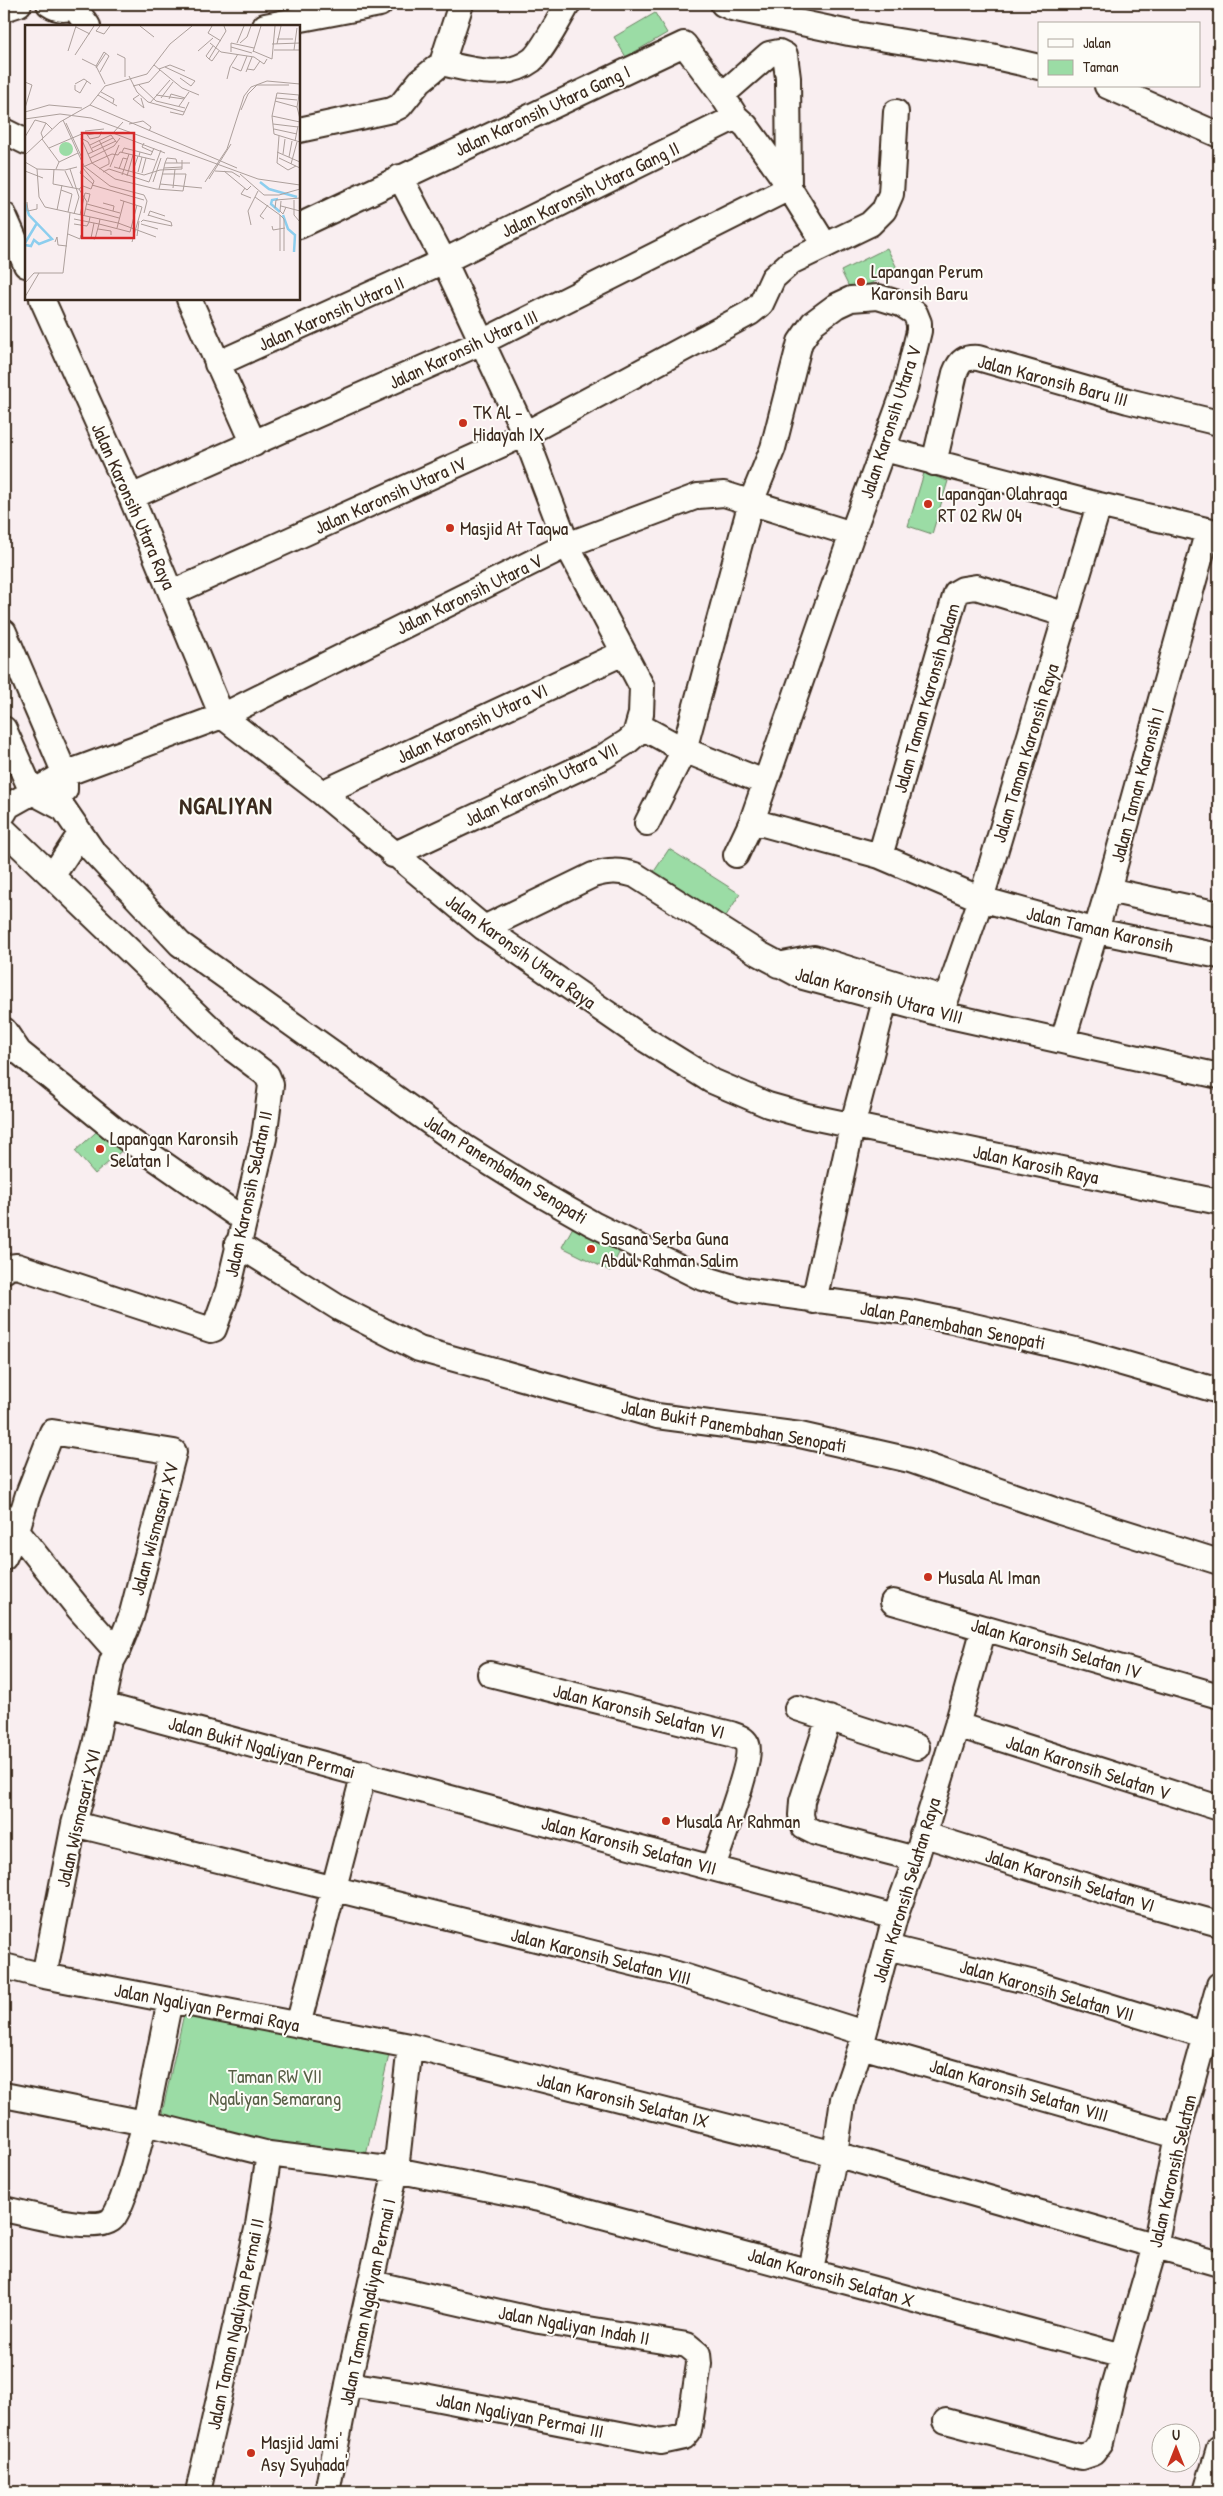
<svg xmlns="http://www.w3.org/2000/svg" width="1223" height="2496" font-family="'Patrick Hand',sans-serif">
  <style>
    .green { fill: #9bdca5; stroke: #6b8362 }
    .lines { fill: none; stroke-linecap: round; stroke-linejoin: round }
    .minor-casing { stroke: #3b2a1e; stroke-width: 28 }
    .minor { stroke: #fdfcf7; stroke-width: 24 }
    .poi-dot { fill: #c8321e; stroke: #fdfcf7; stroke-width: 2 }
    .labels { text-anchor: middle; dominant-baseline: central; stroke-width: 4; stroke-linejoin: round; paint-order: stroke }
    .street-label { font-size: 19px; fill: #3b2a1e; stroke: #fdfcf7 }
    .poi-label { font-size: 19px; fill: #3b2a1e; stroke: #fdfcf7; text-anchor: start }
    .park-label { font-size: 19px; fill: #585f46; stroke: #fdfcf7 }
    .district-label { font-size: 24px; font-weight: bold; letter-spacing: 1px; fill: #3b2a1e; stroke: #fdfcf7 }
    .inset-river { fill: none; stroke: #8dceee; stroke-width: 2.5 }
    .inset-road { fill: none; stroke: #ada09c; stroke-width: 1 }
    .view { fill: #d62828; fill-opacity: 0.15; stroke: #d62828; stroke-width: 2.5 }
    .inset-edge { fill: none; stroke: #3b2a1e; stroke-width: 2.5 }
  </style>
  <rect width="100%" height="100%" fill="#f9eef0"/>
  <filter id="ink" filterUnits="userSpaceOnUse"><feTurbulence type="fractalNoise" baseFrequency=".02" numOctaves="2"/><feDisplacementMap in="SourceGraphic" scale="10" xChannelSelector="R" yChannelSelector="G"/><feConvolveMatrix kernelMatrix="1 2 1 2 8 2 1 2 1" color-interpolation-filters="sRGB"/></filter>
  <g filter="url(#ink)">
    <path class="green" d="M 655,13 L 667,33 L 626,57 L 614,37 Z
      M 887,248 L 898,270 L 852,293 L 841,271 Z
      M 924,473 L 948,481 L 932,534 L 908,526 Z
      M 669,849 L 740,894 L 724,919 L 653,873 Z
      M 104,1125 L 125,1148 L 95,1174 L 75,1151 Z
      M 573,1227 L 620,1251 L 610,1271 L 562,1247 Z
      M 185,2009 L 389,2055 L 364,2164 L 161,2118 Z"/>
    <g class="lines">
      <g class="minor-casing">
        <path id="minor" d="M 49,4 C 59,11 69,10 79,4
          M 723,4 L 732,8 L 849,33 L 991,56 L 1039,67
          M 74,7 L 88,26
          M 4,9 L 19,4
          M 265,26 L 380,4
          M 442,63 C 472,70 505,80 532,60 C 542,52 561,16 568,4
          M 1107,86 L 1219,135
          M 722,95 L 769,54 L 779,52 L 785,55 L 788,78 L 789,188
          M 299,130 L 392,110 L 400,106 L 420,81 L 442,63 L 461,4
          M 4,131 L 26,142
          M 4,215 L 26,265
          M 299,226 L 684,44 L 722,95 L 736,117 L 746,126 L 782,176 L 825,245
          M 189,299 L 254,444
          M 217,364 L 444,261 L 736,117
          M 884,449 L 1099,505 L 1219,533
          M 934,463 L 955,373 C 960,360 965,357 978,358 L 1128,401 L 1219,423
          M 131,497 L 482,342 L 789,188
          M 172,593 L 525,434 L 750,313 L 761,304 L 773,278 L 791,262 L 870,224 L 884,210 L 891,194 L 896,112
          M 4,632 L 65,774 L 65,790
          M 638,725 L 684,750 L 764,782
          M 4,729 L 32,792 L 64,809 L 92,850 L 180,944 L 466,1148 L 535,1191 L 593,1224 L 700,1277 L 743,1290 L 908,1312 L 957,1322 L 1084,1352 L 1219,1391
          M 322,793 L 623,653
          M 4,813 L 8,806 L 65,774 L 222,716 L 131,497 L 42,299
          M 752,821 L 880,856 L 981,899 L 1097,931 L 1219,956
          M 647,823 L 684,750 L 751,502 L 773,448 L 800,342 L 813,323 L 836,306 L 851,299 L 878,297 L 901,304 L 915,313 L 919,323 L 919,331 L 905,389 L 852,534 L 724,494 L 698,496 L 567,545 L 222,716 L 322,793 L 484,928 L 646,1040 L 712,1081 L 768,1105 L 807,1116 L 1219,1202
          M 4,830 L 230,1047 L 267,1075 L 271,1085 L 264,1138 L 228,1290 L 214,1329 L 211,1330 L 17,1266 L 9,1267 L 4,1271
          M 393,855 L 603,757 L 627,742 L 635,735 L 641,714 L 642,687 L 567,545 L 525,434 L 444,261 L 400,177
          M 736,855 L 752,821 L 852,534
          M 880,856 L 956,593 L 963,589 L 976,587 L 1067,615
          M 53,875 L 80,834
          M 1108,890 L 1219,914
          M 484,928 L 593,875 C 608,871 619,870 635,875 L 758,953 L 803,977 L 941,1014 L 1219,1076
          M 778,965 L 814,958 L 946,999
          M 941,1014 L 981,899 L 1099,505
          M 4,1030 L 19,1052 L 119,1133 L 244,1220
          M 1063,1040 L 1108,890 L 1208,530
          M 237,1244 L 339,1308 L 419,1349 L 657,1416 L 800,1435 L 910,1460 L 1060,1512 L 1219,1562
          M 814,1301 L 852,1127 L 885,1000
          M 4,1515 L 79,1609 L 117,1652 L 112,1661 L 95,1745 L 74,1824 L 44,1976
          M 4,1558 L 17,1530 L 28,1494 L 52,1432 L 174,1452 L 131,1617 L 117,1652
          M 893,1602 L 1219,1696
          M 490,1674 L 731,1734 C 737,1736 744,1738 747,1744 C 754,1759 719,1848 713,1867
          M 103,1705 L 895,1917
          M 797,1708 L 917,1747
          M 829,1718 L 802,1801 L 801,1815 L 804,1827 L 816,1833 L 916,1859
          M 957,1725 L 1219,1808
          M 74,1824 L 677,1974 L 864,2033
          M 922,1834 L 1125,1898 L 1219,1924
          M 887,1947 L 1034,1983 L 1207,2036
          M 4,1966 L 44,1976 L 410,2046 L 835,2154 L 1219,2264
          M 170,2000 L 145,2123 L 269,2154 L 396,2170 L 410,2046
          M 298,2025 L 364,1773
          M 861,2046 L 1177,2136
          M 4,2095 L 145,2123 C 139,2144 125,2203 113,2218 C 99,2235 24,2213 4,2209
          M 811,2270 L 835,2154 L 843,2099 L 861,2046 L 895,1917 L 916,1859 L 957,1725 L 984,1628
          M 348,2384 L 419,2395 L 661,2442 L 684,2437 L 689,2431 L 699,2364 L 698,2354 L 687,2345 L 539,2321 L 372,2283
          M 946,2421 L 1081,2457 L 1093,2453 L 1101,2442 L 1113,2390 L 1155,2246 L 1177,2136 L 1219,1985
          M 198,2492 L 258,2225 L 269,2154
          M 327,2492 L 348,2384 L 396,2170 L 539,2199 L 1123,2356
          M 1206,2492 L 1219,2448"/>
      </g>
      <use href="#minor" class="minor"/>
    </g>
  </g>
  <g class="poi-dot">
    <circle cx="861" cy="282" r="5"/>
    <circle cx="463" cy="423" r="5"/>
    <circle cx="928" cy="504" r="5"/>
    <circle cx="450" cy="528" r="5"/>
    <circle cx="100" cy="1149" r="5"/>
    <circle cx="591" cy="1249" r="5"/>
    <circle cx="928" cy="1577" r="5"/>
    <circle cx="666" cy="1821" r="5"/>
    <circle cx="251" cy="2453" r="5"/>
  </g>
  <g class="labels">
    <g class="street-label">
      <text transform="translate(542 110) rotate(-25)">Jalan Karonsih Utara Gang I</text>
      <text transform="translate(590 189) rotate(-26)">Jalan Karonsih Utara Gang II</text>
      <text transform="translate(331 313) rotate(-24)">Jalan Karonsih Utara II</text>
      <text transform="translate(463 349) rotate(-25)">Jalan Karonsih Utara III</text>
      <text transform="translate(1053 380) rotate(15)">Jalan Karonsih Baru III</text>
      <text transform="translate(890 422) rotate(-72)">Jalan Karonsih Utara V</text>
      <text transform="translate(390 495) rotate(-24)">Jalan Karonsih Utara IV</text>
      <text transform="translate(134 506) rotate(66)">Jalan Karonsih Utara Raya</text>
      <text transform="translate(469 594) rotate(-26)">Jalan Karonsih Utara V</text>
      <text transform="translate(926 698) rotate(-74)">Jalan Taman Karonsih Dalam</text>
      <text transform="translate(472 723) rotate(-25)">Jalan Karonsih Utara VI</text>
      <text transform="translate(1025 753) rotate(-73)">Jalan Taman Karonsih Raya</text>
      <text transform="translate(541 784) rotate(-26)">Jalan Karonsih Utara VII</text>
      <text transform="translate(1137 785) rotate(-75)">Jalan Taman Karonsih I</text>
      <text transform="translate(1100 929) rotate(13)">Jalan Taman Karonsih</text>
      <text transform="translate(521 951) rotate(36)">Jalan Karonsih Utara Raya</text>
      <text transform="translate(879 995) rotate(15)">Jalan Karonsih Utara VIII</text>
      <text transform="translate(1036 1164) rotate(12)">Jalan Karosih Raya</text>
      <text transform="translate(506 1169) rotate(32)">Jalan Panembahan Senopati</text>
      <text transform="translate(248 1194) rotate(-78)">Jalan Karonsih Selatan II</text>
      <text transform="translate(953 1325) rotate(11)">Jalan Panembahan Senopati</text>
      <text transform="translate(734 1426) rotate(10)">Jalan Bukit Panembahan Senopati</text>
      <text transform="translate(154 1529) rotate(-75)">Jalan Wismasari XV</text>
      <text transform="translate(1056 1648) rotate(16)">Jalan Karonsih Selatan IV</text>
      <text transform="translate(639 1711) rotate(14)">Jalan Karonsih Selatan VI</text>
      <text transform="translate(262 1747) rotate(15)">Jalan Bukit Ngaliyan Permai</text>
      <text transform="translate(1088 1767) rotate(18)">Jalan Karonsih Selatan V</text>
      <text transform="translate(78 1818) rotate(-77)">Jalan Wismasari XVI</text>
      <text transform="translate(629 1845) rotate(15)">Jalan Karonsih Selatan VII</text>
      <text transform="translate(1070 1880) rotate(17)">Jalan Karonsih Selatan VI</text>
      <text transform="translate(906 1890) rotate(-73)">Jalan Karonsih Selatan Raya</text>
      <text transform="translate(601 1956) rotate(14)">Jalan Karonsih Selatan VIII</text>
      <text transform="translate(1047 1990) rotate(16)">Jalan Karonsih Selatan VII</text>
      <text transform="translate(207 2007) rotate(11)">Jalan Ngaliyan Permai Raya</text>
      <text transform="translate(1019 2090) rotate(16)">Jalan Karonsih Selatan VIII</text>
      <text transform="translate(623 2100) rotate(14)">Jalan Karonsih Selatan IX</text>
      <text transform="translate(1172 2171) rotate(-77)">Jalan Karonsih Selatan</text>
      <text transform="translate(831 2277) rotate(16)">Jalan Karonsih Selatan X</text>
      <text transform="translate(367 2302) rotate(-78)">Jalan Taman Ngaliyan Permai I</text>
      <text transform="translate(235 2324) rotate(-78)">Jalan Taman Ngaliyan Permai II</text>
      <text transform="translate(574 2325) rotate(10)">Jalan Ngaliyan Indah II</text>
      <text transform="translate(520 2415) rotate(11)">Jalan Ngaliyan Permai III</text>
    </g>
    <g class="poi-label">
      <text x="871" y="271">Lapangan Perum<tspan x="871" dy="22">Karonsih Baru</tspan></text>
      <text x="473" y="412">TK Al -<tspan x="473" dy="22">Hidayah IX</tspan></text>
      <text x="938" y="493">Lapangan Olahraga<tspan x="938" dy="22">RT 02 RW 04</tspan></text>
      <text x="460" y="528">Masjid At Taqwa</text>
      <text x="110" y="1138">Lapangan Karonsih<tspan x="110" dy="22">Selatan I</tspan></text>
      <text x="601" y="1238">Sasana Serba Guna<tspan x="601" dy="22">Abdul Rahman Salim</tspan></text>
      <text x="938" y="1577">Musala Al Iman</text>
      <text x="676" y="1821">Musala Ar Rahman</text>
      <text x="261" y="2442">Masjid Jami'<tspan x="261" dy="22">Asy Syuhada'</tspan></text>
    </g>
    <g class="park-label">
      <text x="275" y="2076">Taman RW VII<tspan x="275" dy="22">Ngaliyan Semarang</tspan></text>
    </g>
    <g class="district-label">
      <text x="226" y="805">NGALIYAN</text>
    </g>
  </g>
  <g transform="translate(25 25)">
    <rect width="275" height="275" fill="#f9eef0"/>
    <path d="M34 124a7 7 0 1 1 14 0a7 7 0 1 1-14 0Z" fill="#9bdca5"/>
    <path class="inset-river" d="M 235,157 L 244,164 L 272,172M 253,174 L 247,175 L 246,179 L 255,187M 0,178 L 4,190 L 27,214 L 14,219 L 9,215 L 6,221 L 0,220M 258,190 L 263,204 L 270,210 L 269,227M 0,218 L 12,198"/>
    <path class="inset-road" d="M 75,1 L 71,6 L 79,9 L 85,1M 115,1 L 129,12M 187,1 L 183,8 L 196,16M 51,2 L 65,9M 252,14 L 268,14M 185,18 L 196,27 L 229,32 L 239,39 L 242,34M 212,18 L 219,1M 215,18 L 222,12 L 226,1M 247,19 L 275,18M 252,19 L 256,1M 206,22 L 227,28M 249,25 L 275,25M 269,25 L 272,3M 43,26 L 51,1M 173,26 L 188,13M 228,26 L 247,34 L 250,1M 206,27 L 206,18 L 229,23M 228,27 L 236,1M 92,29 L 100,33 L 100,52M 50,30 L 69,1M 57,34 L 71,41 L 80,59M 184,34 L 201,6 L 199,1M 184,34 L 181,31 L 188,21M 184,34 L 187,36 L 194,26M 129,40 L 157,63 L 174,70M 71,41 L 79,27 L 84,31 L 75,47M 140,42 L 170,56 L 166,61 L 155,53M 207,42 L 216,46 L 222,31M 71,43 L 81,28M 134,44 L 145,40 L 160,46M 222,44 L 229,45 L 235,36M 221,47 L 227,32M 104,51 L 112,67 L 123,77 L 159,87M 202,54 L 205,42 L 213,29M 0,57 L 7,60 L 0,83M 50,59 L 59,54 L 66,59M 50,60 L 50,65 L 55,68 L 62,56M 114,60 L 131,76 L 160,83M 108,61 L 124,57 L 135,45M 76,67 L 89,74 L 88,78M 73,70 L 92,81M 114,70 L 108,74 L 119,83 L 116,73M 131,70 L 159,74M 136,73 L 148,57M 251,73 L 272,75M 144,74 L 146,69 L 160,73M 250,76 L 272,82M 125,78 L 145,55M 65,80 L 212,143M 154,81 L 164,67M 216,85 L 223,69 L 232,60 L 264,60M 0,87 L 24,80 L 57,83M 145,87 L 158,90 L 164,77M 247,91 L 275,97M 0,94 L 35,89 L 66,93 L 233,154 L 275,160M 275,94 L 272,82 L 274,70 L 252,68 L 247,91 L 249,109 L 275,117M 38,95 L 59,141 L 85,161 L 119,170 L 122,176 L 119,188M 98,97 L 88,108 L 140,128M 41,98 L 57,133M 104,99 L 118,96 L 126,102 L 124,106M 248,99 L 273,102M 249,104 L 272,109M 60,106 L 79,104M 61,108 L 65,114 L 74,112 L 77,107M 62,110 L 77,107M 254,111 L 252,138 L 263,145 L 271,141M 0,112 L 10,95 L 21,98 L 27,104M 18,113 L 16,108 L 21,98M 56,113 L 67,138 L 58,142 L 55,148 L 68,159M 56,113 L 63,117 L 68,127M 17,114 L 34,137M 74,115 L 84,135M 270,116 L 273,101M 119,118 L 117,122 L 128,127M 65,120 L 86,110 L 92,118M 24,123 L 59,108M 67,123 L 88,113M 95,127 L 93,130 L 87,129 L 67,138 L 90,154 L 131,164 L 158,166 L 161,149 L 137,149M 95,127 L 130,135M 97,127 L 99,123 L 115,127 L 114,131M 115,127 L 126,130 L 129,123M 252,127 L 275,137M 63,129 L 91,116M 258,129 L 260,114M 0,130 L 35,97 L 65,80 L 80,61 L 122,49 L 145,19 L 167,1M 264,132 L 267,116M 65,133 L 89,121 L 95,113M 254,133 L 275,143M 0,137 L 12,144 L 40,145 L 52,142M 140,138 L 142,133 L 151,134 L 152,138M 266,139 L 272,117M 85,142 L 94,120M 89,142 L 119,150 L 135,145 L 157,144 L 157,135M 139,143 L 157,142M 12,144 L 14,172 L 20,182 L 93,198 L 131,212M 31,144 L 34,137 L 53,128M 45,144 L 54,172 L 49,189M 74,144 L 84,139 L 84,135M 94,144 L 98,133 L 102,134M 0,146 L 18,153M 40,146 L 48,163M 108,146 L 113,131M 190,146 L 207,147 L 215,152M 199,146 L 222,165 L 226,161M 78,147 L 84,144 L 124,157 L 136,125M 113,147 L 117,132M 117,148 L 121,133M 215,149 L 239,170 L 254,170 L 275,164M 97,150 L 104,129M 102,151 L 108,130M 184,154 L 206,119M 128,157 L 136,133M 180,157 L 202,124 L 219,71 L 226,62 L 242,56 L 275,59M 28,159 L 54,164 L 62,177 L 59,191M 28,159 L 29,144M 135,159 L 177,163M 67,160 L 119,175M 148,163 L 150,144M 220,163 L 216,169 L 226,173M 54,164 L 58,161 L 66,164 L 69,156 L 57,142M 134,164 L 140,138 L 165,138M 36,165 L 47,169 L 43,187M 230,172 L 255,190 L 255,226M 95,175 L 117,182 L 107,217M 269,175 L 269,190 L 275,197M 256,176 L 255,186 L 258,189 L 261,182M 2,177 L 3,186 L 12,184 L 12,179M 78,178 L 89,181 L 88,186M 62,179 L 95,188M 256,181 L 275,186M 250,183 L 251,175 L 275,173M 61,184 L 94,193M 32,185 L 37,160M 55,190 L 60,168 L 65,169 L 63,177M 123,190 L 146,197 L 147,201M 255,190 L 259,194 L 259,226M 123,191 L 125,186 L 140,191M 65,192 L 64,197 L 74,199 L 75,194M 49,194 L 64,197M 239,194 L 235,191 L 243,180M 116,197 L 118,195 L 147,201M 69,198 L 66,213 L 70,214 L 74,199 L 105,207M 49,199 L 62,201 L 64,197M 116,199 L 133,204M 226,200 L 223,186 L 233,166M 247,201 L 248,205 L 260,203M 92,203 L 99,176M 73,204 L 86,206 L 86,210M 105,207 L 112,180M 43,209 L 55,214 L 56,210M 112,211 L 114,196M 30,217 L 32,212 L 33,220 L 42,221M 0,258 L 9,248 L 14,248M 0,272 L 14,248 L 38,248 L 45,188"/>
    <path class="view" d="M 57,108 L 109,108 L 109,213 L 57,213 Z"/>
    <rect width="275" height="275" class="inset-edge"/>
  </g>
  <rect width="1223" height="2496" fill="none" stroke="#fdfcf7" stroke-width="20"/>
  <rect x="10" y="10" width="1203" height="2476" fill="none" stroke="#3b2a1e" stroke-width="2" filter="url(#ink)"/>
  <rect x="1038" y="22" width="162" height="65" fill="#fdfcf7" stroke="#afa8a0"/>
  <rect x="1048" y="39" width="25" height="8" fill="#fdfcf7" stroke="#afa8a0"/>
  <text x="1083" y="48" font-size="15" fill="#3b2a1e">Jalan</text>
  <rect x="1048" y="60" width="25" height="15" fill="#9bdca5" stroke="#afa8a0"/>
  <text x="1083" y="72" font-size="15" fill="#3b2a1e">Taman</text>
  <g transform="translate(1176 2448)"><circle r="24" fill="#fdfcf7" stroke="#afa8a0"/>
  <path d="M0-4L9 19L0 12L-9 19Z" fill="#c8321e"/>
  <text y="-8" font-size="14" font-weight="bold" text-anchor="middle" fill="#3b2a1e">U</text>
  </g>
</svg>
